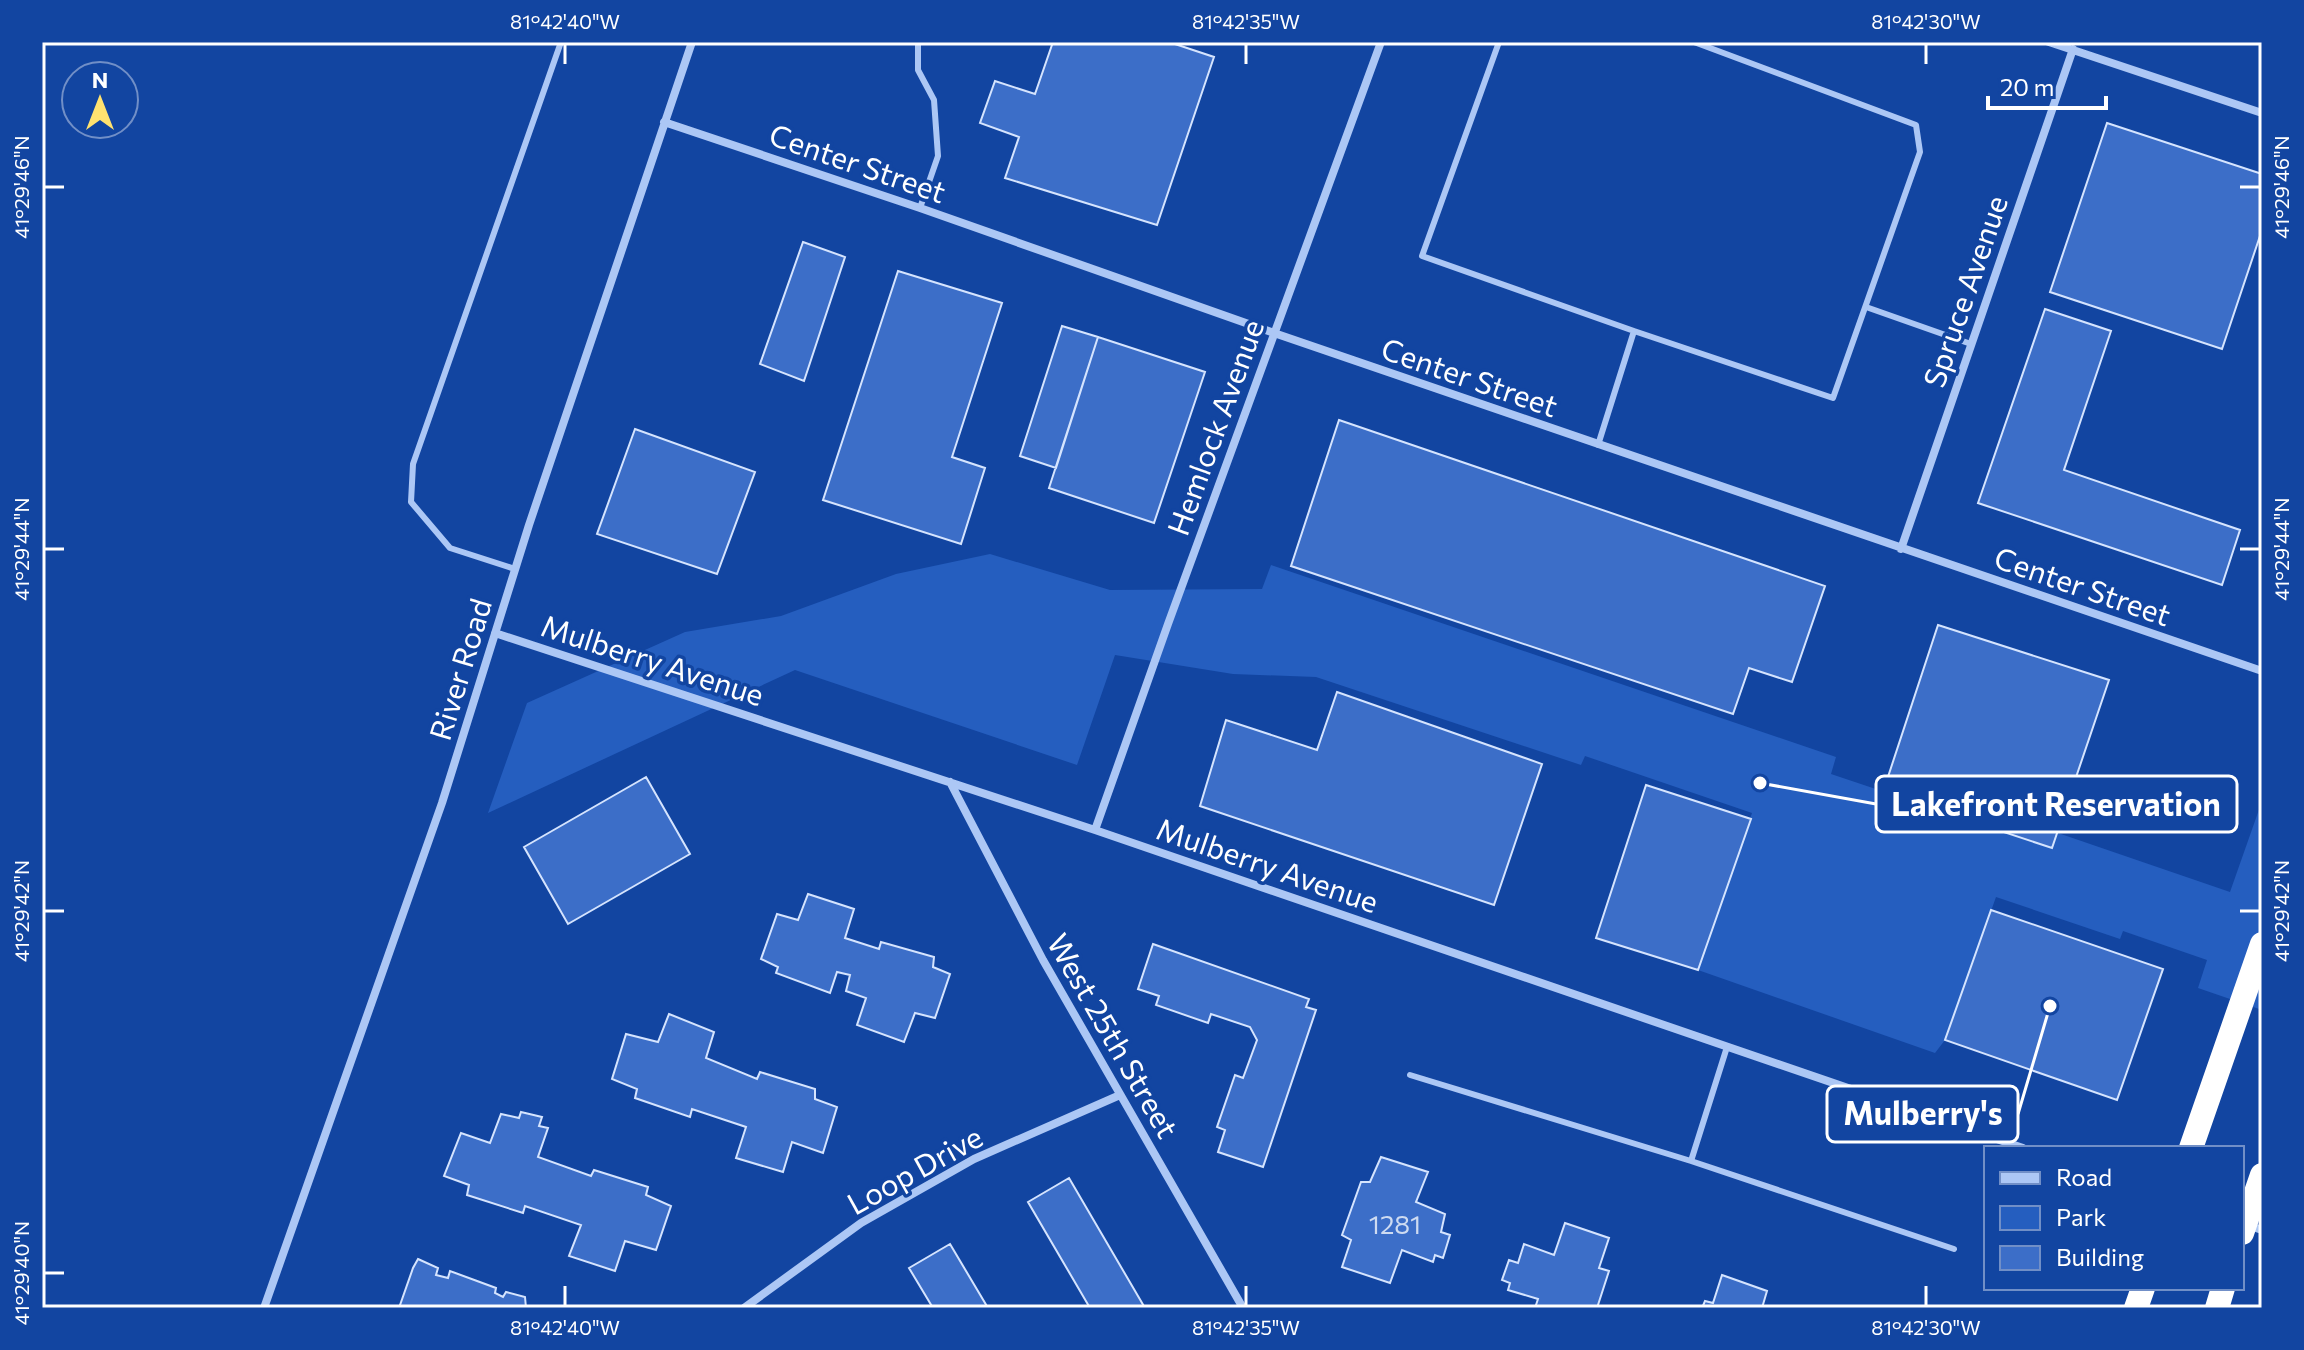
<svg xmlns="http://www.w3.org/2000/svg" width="2304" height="1350" font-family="Commissioner,sans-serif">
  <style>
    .green { fill: #255ebf }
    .building { fill: #3c6ec8; stroke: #d5e4fe; stroke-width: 2 }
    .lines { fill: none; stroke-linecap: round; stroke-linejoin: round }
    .service { stroke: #acc7f5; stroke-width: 6 }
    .minor { stroke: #acc7f5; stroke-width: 8 }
    .motorway { stroke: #fff; stroke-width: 24 }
    .motorway-bridge { stroke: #fff; stroke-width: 24 }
    .ticks { fill: none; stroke: #fff; stroke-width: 3 }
    .labels { text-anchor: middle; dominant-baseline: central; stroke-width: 7; stroke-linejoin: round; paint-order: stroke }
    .number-label { font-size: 26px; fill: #cedbf1 }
    .street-label { font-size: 30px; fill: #fff; stroke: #1245a1 }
    .leader { fill: none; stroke: #fff; stroke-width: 3 }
    .callout-dot { fill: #fff; stroke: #1245a1; stroke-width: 3 }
    .callout { fill: #1245a1; stroke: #fff; stroke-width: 3 }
    .callout-label { font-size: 32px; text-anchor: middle; font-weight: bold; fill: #fff }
    .neatline { fill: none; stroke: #fff; stroke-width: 3 }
    .ticks-label { font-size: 20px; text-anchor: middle; fill: #fff }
  </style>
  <rect width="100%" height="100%" fill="#1245a1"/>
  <path class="green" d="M 990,554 L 1110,590 L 1262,589 L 1271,565 L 1836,757 L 1831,774 L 2052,848 L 2058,833 L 2230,892 L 2262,801 L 2262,1010 L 2198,988 L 2207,960 L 2123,931 L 2120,939 L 1996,897 L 1945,1040 L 1935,1053 L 1698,970 L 1752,813 L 1585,756 L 1581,765 L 1316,677 L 1233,674 L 1115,655 L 1077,765 L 795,670 L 488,813 L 527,703 L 685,632 L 781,616 L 896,574 Z"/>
  <path class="building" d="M 1053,42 L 1169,42 L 1214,57 L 1157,225 L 1005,178 L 1019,137 L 980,123 L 995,81 L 1035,94 Z
    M 2107,123 L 2262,174 L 2262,230 L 2222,349 L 2050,292 Z
    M 803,242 L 845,257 L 804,381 L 760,364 Z
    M 898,271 L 1002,303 L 952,457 L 985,468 L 961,544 L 823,500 Z
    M 2045,309 L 2111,331 L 2064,470 L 2240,530 L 2222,585 L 1978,503 Z
    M 1062,326 L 1098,337 L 1056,468 L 1020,456 Z
    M 1098,337 L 1205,372 L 1154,523 L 1049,488 Z
    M 1339,420 L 1825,586 L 1792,682 L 1749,668 L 1733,714 L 1291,566 Z
    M 635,429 L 755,472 L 717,574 L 597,534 Z
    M 1938,625 L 2109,680 L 2052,848 L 1883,792 Z
    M 1337,692 L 1542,764 L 1494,905 L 1200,806 L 1226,720 L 1317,750 Z
    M 646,777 L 690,854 L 568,924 L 524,847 Z
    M 1646,785 L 1751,819 L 1698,970 L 1596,938 Z
    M 808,894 L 854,909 L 845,938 L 879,949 L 881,942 L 934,957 L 933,967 L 950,974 L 935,1018 L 915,1013 L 904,1042 L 857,1025 L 866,998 L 846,991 L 850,975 L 837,972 L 830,993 L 776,973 L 778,967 L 761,959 L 777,914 L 798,920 Z
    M 1991,910 L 2163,969 L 2117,1100 L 1945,1040 Z
    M 1153,944 L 1309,999 L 1306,1007 L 1316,1010 L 1263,1167 L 1218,1152 L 1225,1130 L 1217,1127 L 1235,1075 L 1243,1078 L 1257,1040 L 1250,1027 L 1211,1014 L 1208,1023 L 1156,1005 L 1159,996 L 1138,989 Z
    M 669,1014 L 714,1032 L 706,1058 L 757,1079 L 760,1072 L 815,1089 L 815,1099 L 837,1107 L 823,1153 L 792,1142 L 783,1172 L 736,1158 L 746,1127 L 692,1109 L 690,1117 L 635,1098 L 637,1089 L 612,1079 L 626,1034 L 658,1042 Z
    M 521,1112 L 542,1117 L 539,1126 L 548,1128 L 538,1157 L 591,1176 L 594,1170 L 648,1187 L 646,1195 L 671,1206 L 656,1250 L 625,1241 L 615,1271 L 569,1256 L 581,1225 L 525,1206 L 523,1213 L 467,1195 L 469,1185 L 444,1176 L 461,1133 L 490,1143 L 501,1114 L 519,1118 Z
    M 1381,1157 L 1428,1172 L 1416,1202 L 1445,1214 L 1441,1232 L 1450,1235 L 1443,1258 L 1435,1255 L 1433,1262 L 1402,1250 L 1390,1283 L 1342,1267 L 1351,1240 L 1342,1235 L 1361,1182 L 1370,1182 Z
    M 1069,1178 L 1145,1308 L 1090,1308 L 1028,1202 Z
    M 1565,1223 L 1609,1238 L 1599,1268 L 1609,1271 L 1597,1308 L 1535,1308 L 1538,1299 L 1508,1290 L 1510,1283 L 1502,1280 L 1509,1260 L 1518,1263 L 1524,1244 L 1554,1255 Z
    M 950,1244 L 988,1308 L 933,1308 L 909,1268 Z
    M 418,1259 L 438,1268 L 436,1275 L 448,1278 L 450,1271 L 496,1288 L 495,1293 L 503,1297 L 506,1292 L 525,1297 L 526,1308 L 399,1308 L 413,1268 Z
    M 1722,1275 L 1767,1291 L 1762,1308 L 1702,1308 L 1705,1301 L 1713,1303 Z"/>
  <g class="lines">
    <path class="service" d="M 918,42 L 918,70 L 934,100 L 938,156 L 920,208
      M 1499,42 L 1422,256 L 1634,331
      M 1866,307 L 1971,344
      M 1598,445 L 1634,331 L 1833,398 L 1920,152 L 1916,125 L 1694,42
      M 515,569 L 450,548 L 411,502 L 413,464 L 561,42
      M 1410,1075 L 1691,1161 L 1727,1047
      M 1691,1161 L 1954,1249"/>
    <path class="minor" d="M 2049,42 L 2262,113
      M 664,122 L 920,208 L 1274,333 L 2262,671
      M 1901,549 L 2073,49
      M 495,633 L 1095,830 L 2023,1148
      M 950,782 L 1043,960 L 1243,1308
      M 1095,830 L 1168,624 L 1381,42
      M 2247,1225 L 2262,1230
      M 264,1308 L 442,803 L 529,525 L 692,42
      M 744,1308 L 861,1223 L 974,1159 L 1120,1095"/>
    <path class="motorway" d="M 2191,1148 L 2262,944
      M 2136,1308 L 2143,1288
      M 2217,1308 L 2223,1288"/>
    <path class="motorway-bridge" d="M 2242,1233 L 2262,1175"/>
  </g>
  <path class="ticks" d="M 565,44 L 565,64M 1246,44 L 1246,64M 1926,44 L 1926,64M 44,187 L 64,187M 2240,187 L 2260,187M 44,549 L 64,549M 2240,549 L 2260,549M 44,911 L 64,911M 2240,911 L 2260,911M 44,1273 L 64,1273M 565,1286 L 565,1306M 1246,1286 L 1246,1306M 1926,1286 L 1926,1306"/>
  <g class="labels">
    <g class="number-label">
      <text x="1395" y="1223">1281</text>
    </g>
    <g class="street-label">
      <text transform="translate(858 162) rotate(19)">Center Street</text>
      <text transform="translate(1964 291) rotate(-71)">Spruce Avenue</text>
      <text transform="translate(1470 376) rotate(19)">Center Street</text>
      <text transform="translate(1214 427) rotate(-70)">Hemlock Avenue</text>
      <text transform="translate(2083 585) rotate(19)">Center Street</text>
      <text transform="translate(653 659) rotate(18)">Mulberry Avenue</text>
      <text transform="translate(459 669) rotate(-73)">River Road</text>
      <text transform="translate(1268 864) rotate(19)">Mulberry Avenue</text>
      <text transform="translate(1114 1035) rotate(60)">West 25th Street</text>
      <text transform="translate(914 1169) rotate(-29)">Loop Drive</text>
    </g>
  </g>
  <path class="leader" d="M1760 783L1876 804M2050 1006L2018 1114"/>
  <g class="callout-dot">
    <circle cx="1760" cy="783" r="8"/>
    <circle cx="2050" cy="1006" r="8"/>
  </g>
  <g class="callout">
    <rect x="1876" y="776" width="361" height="56" rx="8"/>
    <rect x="1827" y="1086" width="191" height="56" rx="8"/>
  </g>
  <g class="callout-label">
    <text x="2056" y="816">Lakefront Reservation</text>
    <text x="1923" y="1125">Mulberry's</text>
  </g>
  <rect width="2304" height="1350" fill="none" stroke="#1245a1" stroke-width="88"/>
  <rect x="1984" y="1146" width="260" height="144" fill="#1245a1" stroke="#718fc7" stroke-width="2"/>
  <rect x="2000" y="1172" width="40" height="12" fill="#acc7f5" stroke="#718fc7" stroke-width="2"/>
  <text x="2056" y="1186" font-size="24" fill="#ffffff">Road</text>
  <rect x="2000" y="1206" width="40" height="24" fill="#255ebf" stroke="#718fc7" stroke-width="2"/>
  <text x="2056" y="1226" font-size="24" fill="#ffffff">Park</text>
  <rect x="2000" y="1246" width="40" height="24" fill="#3c6ec8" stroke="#718fc7" stroke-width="2"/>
  <text x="2056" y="1266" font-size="24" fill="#ffffff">Building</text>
  <g transform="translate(100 100)"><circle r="38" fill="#1245a1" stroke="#718fc7" stroke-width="2"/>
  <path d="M0-6L14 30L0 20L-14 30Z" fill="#ffe270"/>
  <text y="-12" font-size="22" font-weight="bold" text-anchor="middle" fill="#ffffff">N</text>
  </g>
  <path d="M1988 96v12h118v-12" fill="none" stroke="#ffffff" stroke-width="4"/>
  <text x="2000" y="96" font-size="24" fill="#ffffff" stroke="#1245a1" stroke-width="6" paint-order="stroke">20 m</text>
  <rect x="44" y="44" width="2216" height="1262" class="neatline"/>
  <g class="ticks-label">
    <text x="565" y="29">81°42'40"W</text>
    <text x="1246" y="29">81°42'35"W</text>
    <text x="1926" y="29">81°42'30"W</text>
    <text transform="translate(22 187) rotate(-90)" y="7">41°29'46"N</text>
    <text transform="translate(2282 187) rotate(-90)" y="7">41°29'46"N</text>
    <text transform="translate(22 549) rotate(-90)" y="7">41°29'44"N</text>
    <text transform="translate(2282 549) rotate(-90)" y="7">41°29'44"N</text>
    <text transform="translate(22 911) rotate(-90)" y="7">41°29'42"N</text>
    <text transform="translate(2282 911) rotate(-90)" y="7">41°29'42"N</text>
    <text transform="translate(22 1273) rotate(-90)" y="7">41°29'40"N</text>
    <text x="565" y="1335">81°42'40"W</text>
    <text x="1246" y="1335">81°42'35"W</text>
    <text x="1926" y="1335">81°42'30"W</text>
  </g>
</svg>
